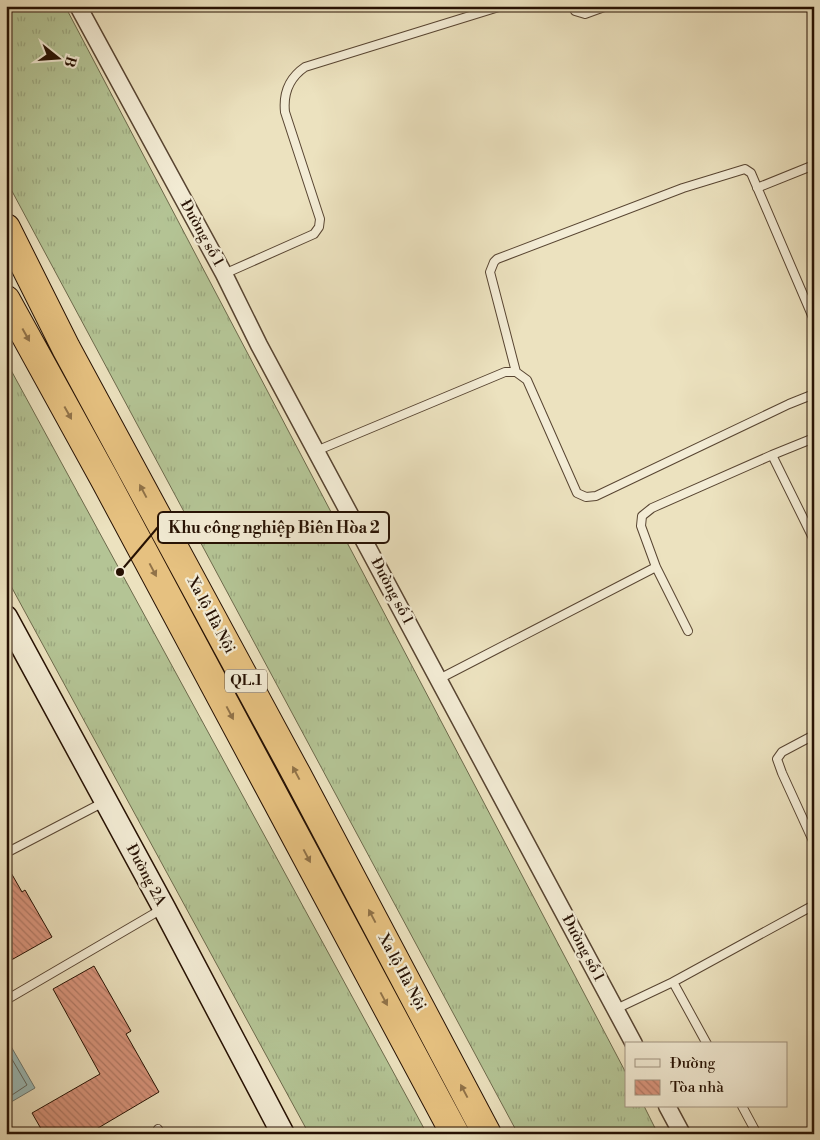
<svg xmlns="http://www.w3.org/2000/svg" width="820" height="1140" font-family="'Libre Bodoni',serif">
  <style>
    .grass { fill: url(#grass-tufts); stroke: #6d6a4c }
    .water { fill: #9bbcba; stroke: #6c7871 }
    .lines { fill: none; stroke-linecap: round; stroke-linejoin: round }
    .shore { stroke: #60665e; stroke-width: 1 }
    .building { fill: url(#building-back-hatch); stroke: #261103 }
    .lane-casing { stroke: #584532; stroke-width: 10 }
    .street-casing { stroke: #584532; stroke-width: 19 }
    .secondary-casing { stroke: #261103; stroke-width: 25 }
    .highway-casing { stroke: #261103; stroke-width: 30 }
    .lane { stroke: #f3ecd5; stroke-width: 8 }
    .street { stroke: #f3ecd5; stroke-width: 16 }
    .secondary { stroke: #f3ecd5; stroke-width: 22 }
    .highway { stroke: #e6c180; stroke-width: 28 }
    .oneway { fill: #907248 }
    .labels { text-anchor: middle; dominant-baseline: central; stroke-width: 4.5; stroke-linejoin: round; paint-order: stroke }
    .shield { fill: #f3ecd5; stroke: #645342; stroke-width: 1 }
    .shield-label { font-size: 14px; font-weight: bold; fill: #261103 }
    .street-label { font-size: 15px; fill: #261103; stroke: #f3ecd5 }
    .leader { fill: none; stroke: #261103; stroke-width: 2 }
    .callout-dot { fill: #261103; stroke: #f3ecd5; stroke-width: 2 }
    .callout { fill: #f3ecd5; stroke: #261103; stroke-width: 2 }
    .callout-label { font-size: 16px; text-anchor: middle; font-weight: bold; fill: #261103 }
  </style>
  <defs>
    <pattern id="grass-tufts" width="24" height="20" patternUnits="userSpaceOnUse" patternTransform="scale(1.25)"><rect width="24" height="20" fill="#b4c495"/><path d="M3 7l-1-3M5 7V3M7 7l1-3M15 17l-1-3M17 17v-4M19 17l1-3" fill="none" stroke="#9ba77f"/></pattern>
    <pattern id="building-back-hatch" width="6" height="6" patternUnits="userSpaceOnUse" patternTransform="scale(1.25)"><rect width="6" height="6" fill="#d9957d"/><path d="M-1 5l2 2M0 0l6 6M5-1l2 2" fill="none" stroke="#b07864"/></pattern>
  </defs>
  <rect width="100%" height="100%" fill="#ece2bf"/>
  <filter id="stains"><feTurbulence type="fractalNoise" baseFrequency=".004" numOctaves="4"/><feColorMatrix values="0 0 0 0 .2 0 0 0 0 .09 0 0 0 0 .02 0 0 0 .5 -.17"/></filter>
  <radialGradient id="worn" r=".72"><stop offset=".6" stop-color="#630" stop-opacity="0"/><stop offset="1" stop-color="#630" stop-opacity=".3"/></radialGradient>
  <path class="grass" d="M 6,6 L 65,6 L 626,1073 L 626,1106 L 644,1106 L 658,1134 L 518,1134 L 6,180 Z
    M 6,361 L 427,1134 L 309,1134 L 6,577 Z"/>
  <path class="water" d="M 9,1043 L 35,1088 L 6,1105 L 6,1045 Z"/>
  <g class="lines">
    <path class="shore" d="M 6,1049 L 27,1085 L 6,1099"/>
  </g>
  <path class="building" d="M 6,864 L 22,892 L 25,890 L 52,937 L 6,963 Z
    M 94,966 L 131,1031 L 126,1034 L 159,1092 L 88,1134 L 44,1134 L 32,1113 L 100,1074 L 53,989 Z"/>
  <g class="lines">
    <g class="lane-casing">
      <path id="lane" d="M 572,6 L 575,11 L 585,14 L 607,6
        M 757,188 L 814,165
        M 224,274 L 314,234 L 319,227 L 320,219 L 285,112 C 283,93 289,78 305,67 L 502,6
        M 516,372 L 490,272 L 494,262 L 497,259 L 683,188 L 745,169 L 751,173 L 814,320
        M 814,438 L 772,455 L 814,540
        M 316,451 L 505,372 L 516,372 L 527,380 L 577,493 L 586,497 L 596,496 L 789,404 L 814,394
        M 688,631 L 656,567 L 641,526 L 642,516 L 652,508 L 772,455
        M 439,679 L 656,567
        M 814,735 L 782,752 L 777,759 L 782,773 L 814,843
        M 6,853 L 104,802
        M 673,982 L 707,1044
        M 6,1000 L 162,909
        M 616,1009 L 673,982 L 814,905
        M 742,1106 L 757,1134
        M 158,1129 L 161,1134"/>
    </g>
    <g class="street-casing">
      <path id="street" d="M 78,6 L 224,274 L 259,345 L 634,1044
        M 667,1106 L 682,1134"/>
    </g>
    <g class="secondary-casing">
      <path id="secondary" d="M 6,617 L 164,908 L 283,1134"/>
    </g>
    <g class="highway-casing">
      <path id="highway" d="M 6,228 L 66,348 L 297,775 L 487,1134
        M 6,300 L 105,480 L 455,1134"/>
    </g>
    <use href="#lane" class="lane"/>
    <use href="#street" class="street"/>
    <use href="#secondary" class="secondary"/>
    <use href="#highway" class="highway"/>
  </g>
  <defs><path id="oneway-solid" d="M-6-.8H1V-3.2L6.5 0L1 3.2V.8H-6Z" transform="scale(1.25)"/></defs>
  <g class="oneway">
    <use href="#oneway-solid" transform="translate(26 335) rotate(61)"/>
    <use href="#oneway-solid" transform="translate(68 413) rotate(61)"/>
    <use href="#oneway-solid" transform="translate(143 491) rotate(-118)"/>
    <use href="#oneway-solid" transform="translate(153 570) rotate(62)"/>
    <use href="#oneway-solid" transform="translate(230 713) rotate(62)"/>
    <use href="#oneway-solid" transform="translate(296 773) rotate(-118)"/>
    <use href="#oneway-solid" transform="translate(307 856) rotate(62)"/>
    <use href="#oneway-solid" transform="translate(372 916) rotate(-118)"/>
    <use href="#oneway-solid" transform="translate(384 999) rotate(62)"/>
    <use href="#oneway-solid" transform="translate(464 1091) rotate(-118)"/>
  </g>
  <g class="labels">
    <rect class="shield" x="225" y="669.5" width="42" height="23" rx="4"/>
    <g class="shield-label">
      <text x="246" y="681">QL.1</text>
    </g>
    <g class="street-label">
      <text transform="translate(202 233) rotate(61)">Đường số 1</text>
      <text transform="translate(392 591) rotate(62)">Đường số 1</text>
      <text transform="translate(211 615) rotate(62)">Xa lộ Hà Nội</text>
      <text transform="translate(146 875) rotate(62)">Đường 2A</text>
      <text transform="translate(583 948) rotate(62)">Đường số 1</text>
      <text transform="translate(402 972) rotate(62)">Xa lộ Hà Nội</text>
    </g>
  </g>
  <path class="leader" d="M120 572L158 527"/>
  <circle class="callout-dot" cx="120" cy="572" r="5"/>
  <rect class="callout" x="158" y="512" width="231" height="31" rx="5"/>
  <g class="callout-label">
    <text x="274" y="533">Khu công nghiệp Biên Hòa 2</text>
  </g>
  <rect width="820" height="1140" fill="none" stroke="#ece2bf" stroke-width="25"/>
  <rect x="8" y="8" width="805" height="1125" fill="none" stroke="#261103" stroke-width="2.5"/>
  <rect x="12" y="12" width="795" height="1115" fill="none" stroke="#261103"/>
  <rect x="625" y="1042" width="162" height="65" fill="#f3ecd5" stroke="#a19481"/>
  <rect x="635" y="1059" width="25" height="8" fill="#f3ecd5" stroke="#a19481"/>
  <text x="670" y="1068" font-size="15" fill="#261103">Đường</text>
  <rect x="635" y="1080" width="25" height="15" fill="url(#building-back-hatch)" stroke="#a19481"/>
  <text x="670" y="1092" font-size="15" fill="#261103">Tòa nhà</text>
  <g transform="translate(58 58) rotate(107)" stroke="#f3ecd5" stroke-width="4" paint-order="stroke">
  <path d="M0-4L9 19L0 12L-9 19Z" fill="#261103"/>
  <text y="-8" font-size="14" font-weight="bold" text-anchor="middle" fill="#261103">B</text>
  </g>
  <rect width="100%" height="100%" filter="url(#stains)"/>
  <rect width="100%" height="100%" fill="url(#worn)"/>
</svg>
